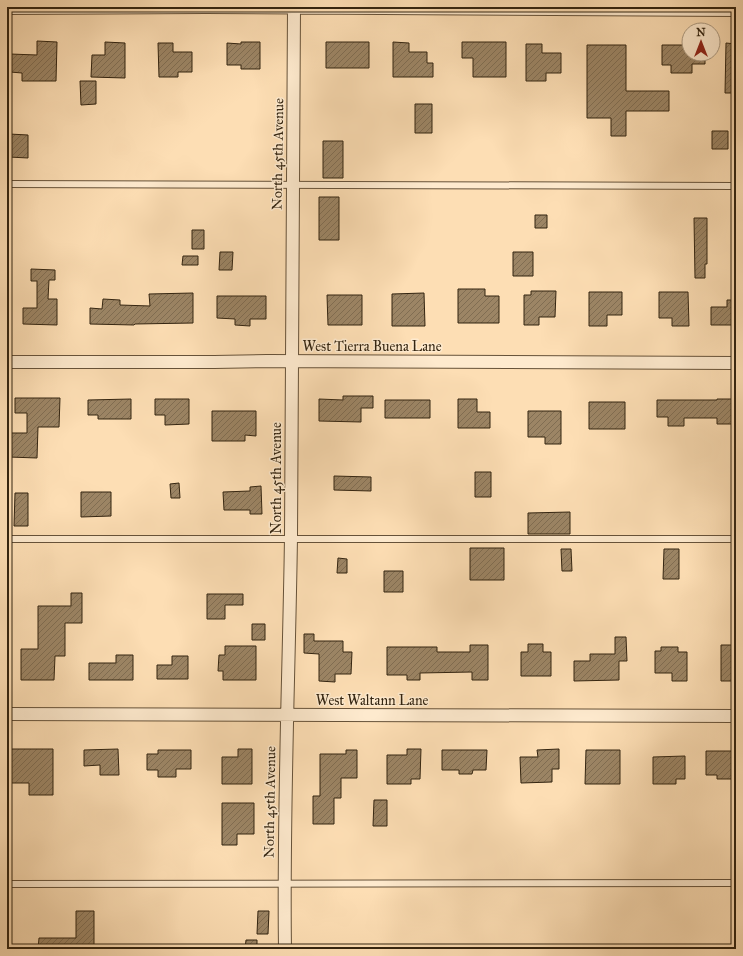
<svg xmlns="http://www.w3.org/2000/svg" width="743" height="956" font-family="'IM FELL Great Primer',serif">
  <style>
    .building { fill: url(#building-hatch); stroke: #332410 }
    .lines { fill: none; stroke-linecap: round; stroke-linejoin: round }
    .lane-casing { stroke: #665239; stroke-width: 8 }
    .street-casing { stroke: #665239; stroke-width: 14 }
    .lane { stroke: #feeace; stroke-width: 6 }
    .street { stroke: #feeace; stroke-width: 12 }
    .labels { text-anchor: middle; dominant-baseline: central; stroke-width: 3; stroke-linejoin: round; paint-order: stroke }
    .street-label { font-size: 14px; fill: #332410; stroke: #feeace }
  </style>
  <defs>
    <pattern id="building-hatch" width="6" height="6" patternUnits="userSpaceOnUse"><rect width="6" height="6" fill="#9c8565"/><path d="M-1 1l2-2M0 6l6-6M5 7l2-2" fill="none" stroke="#806d52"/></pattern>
  </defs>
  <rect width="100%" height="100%" fill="#fddeb4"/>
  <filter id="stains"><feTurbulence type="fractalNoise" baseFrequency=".005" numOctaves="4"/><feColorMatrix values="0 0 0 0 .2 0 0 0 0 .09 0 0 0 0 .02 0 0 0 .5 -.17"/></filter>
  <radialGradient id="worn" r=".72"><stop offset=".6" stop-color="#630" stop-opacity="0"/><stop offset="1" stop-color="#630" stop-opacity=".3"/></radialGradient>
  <path class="building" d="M 37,41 L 57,42 L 56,81 L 22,81 L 22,73 L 10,72 L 10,54 L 37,55 Z
    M 105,42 L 125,43 L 125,78 L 91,77 L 92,55 L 105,55 Z
    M 241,42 L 260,42 L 260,69 L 241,69 L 241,65 L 227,65 L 227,43 L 241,44 Z
    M 326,42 L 369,42 L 369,68 L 326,68 Z
    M 393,42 L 409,43 L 409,52 L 427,52 L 427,63 L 433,63 L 433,77 L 393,77 Z
    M 462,42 L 506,42 L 506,77 L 473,77 L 473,58 L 462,58 Z
    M 158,43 L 173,43 L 173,52 L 192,52 L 192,72 L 178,72 L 178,77 L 159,77 Z
    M 726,43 L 736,44 L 736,93 L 725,93 Z
    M 526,44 L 542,44 L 542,53 L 561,53 L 561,73 L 546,73 L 546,81 L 526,81 Z
    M 587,45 L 626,45 L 626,91 L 669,91 L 669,111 L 626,111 L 626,136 L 611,136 L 611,118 L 587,118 Z
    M 662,45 L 689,45 L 689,54 L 705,54 L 705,64 L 692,64 L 692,73 L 671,73 L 671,65 L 662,65 Z
    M 80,81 L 96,81 L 96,104 L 81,105 Z
    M 415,104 L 432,104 L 432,133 L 415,133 Z
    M 712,131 L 728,131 L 728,149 L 712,149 Z
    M 9,134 L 28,135 L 28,158 L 9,157 Z
    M 323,141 L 343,141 L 343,178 L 323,178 Z
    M 319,197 L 339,197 L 339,240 L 319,240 Z
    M 535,215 L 547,215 L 547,228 L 535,228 Z
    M 694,218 L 707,218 L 707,264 L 705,264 L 705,278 L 695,278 Z
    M 192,230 L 204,230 L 204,249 L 192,249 Z
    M 220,252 L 233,252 L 232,270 L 219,270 Z
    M 513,252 L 533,252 L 533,276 L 513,276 Z
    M 183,256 L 198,256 L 198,265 L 182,265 Z
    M 31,269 L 55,270 L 55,280 L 49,280 L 48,299 L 57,299 L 57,325 L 23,324 L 23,308 L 37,308 L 37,281 L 31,281 Z
    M 458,289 L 485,289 L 485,296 L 499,296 L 499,323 L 458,323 Z
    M 531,291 L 556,291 L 555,317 L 539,317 L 539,325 L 524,325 L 524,295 L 531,295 Z
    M 589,292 L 622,292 L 622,315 L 607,315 L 607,326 L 589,326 Z
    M 659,292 L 688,292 L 689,326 L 672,326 L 672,318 L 659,318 Z
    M 193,293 L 193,323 L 135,324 L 134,325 L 90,324 L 90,308 L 102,309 L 103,299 L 120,300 L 120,305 L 150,306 L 149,294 Z
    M 424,293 L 425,326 L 392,326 L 392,294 Z
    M 327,295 L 362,295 L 362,325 L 328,325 Z
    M 217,296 L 266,296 L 266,319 L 250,319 L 250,326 L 235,325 L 235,319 L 217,318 Z
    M 727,300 L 736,300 L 736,325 L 711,325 L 711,307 L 727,307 Z
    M 343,396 L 373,396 L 373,408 L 361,408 L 361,422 L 319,421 L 319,399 L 343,400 Z
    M 15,398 L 60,398 L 59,427 L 38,427 L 37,458 L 9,457 L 9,433 L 27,433 L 27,413 L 15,413 Z
    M 131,399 L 131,419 L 98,419 L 98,415 L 88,415 L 88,400 Z
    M 155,399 L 189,399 L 189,424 L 165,425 L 165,415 L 155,415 Z
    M 458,399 L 477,399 L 477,412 L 490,412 L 490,428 L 458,428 Z
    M 717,399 L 736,399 L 736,424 L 717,424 L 717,418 L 684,418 L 684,426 L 668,426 L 668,417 L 657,417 L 657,400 L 717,400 Z
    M 385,400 L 430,400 L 430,418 L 385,418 Z
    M 589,402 L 625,402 L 625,429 L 589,429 Z
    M 212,411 L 256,411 L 256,436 L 245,435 L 245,441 L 212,441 Z
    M 528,411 L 561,411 L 561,444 L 545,444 L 545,437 L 528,437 Z
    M 475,472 L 491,472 L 491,497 L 475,497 Z
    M 334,476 L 371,477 L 371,491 L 334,490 Z
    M 179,483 L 180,498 L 171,498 L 170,484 Z
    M 261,486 L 262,514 L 250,514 L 250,510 L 224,510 L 223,492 L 250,491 L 250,487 Z
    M 81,492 L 111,492 L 111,516 L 81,517 Z
    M 15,493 L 28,493 L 28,526 L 14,526 Z
    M 570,512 L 570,534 L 528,534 L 528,513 Z
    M 470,548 L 504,548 L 504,580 L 470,580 Z
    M 561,549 L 571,549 L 572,571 L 562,571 Z
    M 664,549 L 679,549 L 679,579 L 663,579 Z
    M 338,558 L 347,559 L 347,573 L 337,573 Z
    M 384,571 L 403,571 L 403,592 L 384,592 Z
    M 71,593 L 82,593 L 82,623 L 65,623 L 65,656 L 55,656 L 54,680 L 21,680 L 21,649 L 38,649 L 38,606 L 71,606 Z
    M 207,594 L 243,594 L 243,605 L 225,605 L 225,619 L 207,619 Z
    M 252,624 L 265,624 L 265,640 L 252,640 Z
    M 304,634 L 314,634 L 314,641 L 343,641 L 343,652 L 352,652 L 351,674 L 335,674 L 335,682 L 319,681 L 319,654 L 304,653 Z
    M 615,637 L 626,637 L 627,661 L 619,661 L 619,680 L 574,681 L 574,661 L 590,661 L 590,654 L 615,654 Z
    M 528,644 L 543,644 L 543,652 L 551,652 L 551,676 L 521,676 L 521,652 L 528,652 Z
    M 470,645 L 488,645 L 488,680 L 472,680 L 472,672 L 420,673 L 420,680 L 407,680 L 407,675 L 387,675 L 387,647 L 437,647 L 437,652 L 470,652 Z
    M 721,645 L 736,645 L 736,681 L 721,681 Z
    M 225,646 L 256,646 L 256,680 L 223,680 L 223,671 L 218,671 L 219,655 L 225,655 Z
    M 661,647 L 678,647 L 678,652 L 687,652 L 687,681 L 672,681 L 672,673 L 655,673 L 655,651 L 661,651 Z
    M 116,655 L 133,655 L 133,680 L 89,680 L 89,663 L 116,663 Z
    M 172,656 L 188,656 L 188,679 L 157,679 L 157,665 L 172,665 Z
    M 9,749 L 53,749 L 53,795 L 29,795 L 29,783 L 9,783 Z
    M 118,749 L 119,775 L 100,775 L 100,765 L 84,766 L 84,750 Z
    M 238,749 L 252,749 L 252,784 L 222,784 L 222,757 L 238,757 Z
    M 407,749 L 421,749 L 420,779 L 411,779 L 411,784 L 387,784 L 387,755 L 407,755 Z
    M 559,749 L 559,769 L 552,769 L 552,782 L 521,783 L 520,757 L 538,757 L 537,750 Z
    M 158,750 L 191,750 L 191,769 L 176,769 L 176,777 L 158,777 L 158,770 L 147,770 L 147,754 L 158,754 Z
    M 346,750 L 357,750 L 357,778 L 341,778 L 341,798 L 334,798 L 334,824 L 313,824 L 313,796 L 320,796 L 320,754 L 346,754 Z
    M 442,750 L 487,750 L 486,770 L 473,770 L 472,774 L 459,774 L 459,770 L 442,770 Z
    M 586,750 L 620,750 L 620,784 L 585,784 Z
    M 706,751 L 736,751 L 736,779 L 717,779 L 717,775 L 706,775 Z
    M 685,756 L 685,779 L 676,779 L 676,784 L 653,784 L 653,757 Z
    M 374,800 L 387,800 L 387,826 L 373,826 Z
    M 222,803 L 254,803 L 254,834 L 237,834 L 237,845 L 222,845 Z
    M 76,911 L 94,911 L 94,949 L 38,949 L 39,938 L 76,938 Z
    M 258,911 L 269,911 L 268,934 L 257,934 Z
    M 246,940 L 257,940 L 257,949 L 245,949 Z"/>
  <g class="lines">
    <g class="lane-casing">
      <path id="lane" d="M 7,184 L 736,186
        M 7,539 L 736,539
        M 7,884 L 736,883"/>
    </g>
    <g class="street-casing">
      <path id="street" d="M 7,8 L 206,7 L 736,10
        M 7,362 L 214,362 L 267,361 L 736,363
        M 7,714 L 736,716
        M 285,949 C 283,812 289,675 291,537 C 293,360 292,184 294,7"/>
    </g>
    <use href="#lane" class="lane"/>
    <use href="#street" class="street"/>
  </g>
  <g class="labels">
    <g class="street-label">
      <text transform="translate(278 154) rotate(-89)">North 45th Avenue</text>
      <text x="372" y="346">West Tierra Buena Lane</text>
      <text transform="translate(276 478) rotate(-90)">North 45th Avenue</text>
      <text x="372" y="700">West Waltann Lane</text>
      <text transform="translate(270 802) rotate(-89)">North 45th Avenue</text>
    </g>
  </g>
  <rect width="743" height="956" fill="none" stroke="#fddeb4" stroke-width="24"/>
  <rect x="8" y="8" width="727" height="940" fill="none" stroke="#332410" stroke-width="2"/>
  <rect x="12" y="12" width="719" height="932" fill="none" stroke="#332410"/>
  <g transform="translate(701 42)"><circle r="19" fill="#feeace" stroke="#ad9b82"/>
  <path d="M0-3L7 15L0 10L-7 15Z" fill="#8f2418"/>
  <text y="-6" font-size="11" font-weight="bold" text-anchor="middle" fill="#332410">N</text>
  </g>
  <rect width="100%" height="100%" filter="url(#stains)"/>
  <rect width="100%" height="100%" fill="url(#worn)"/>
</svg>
